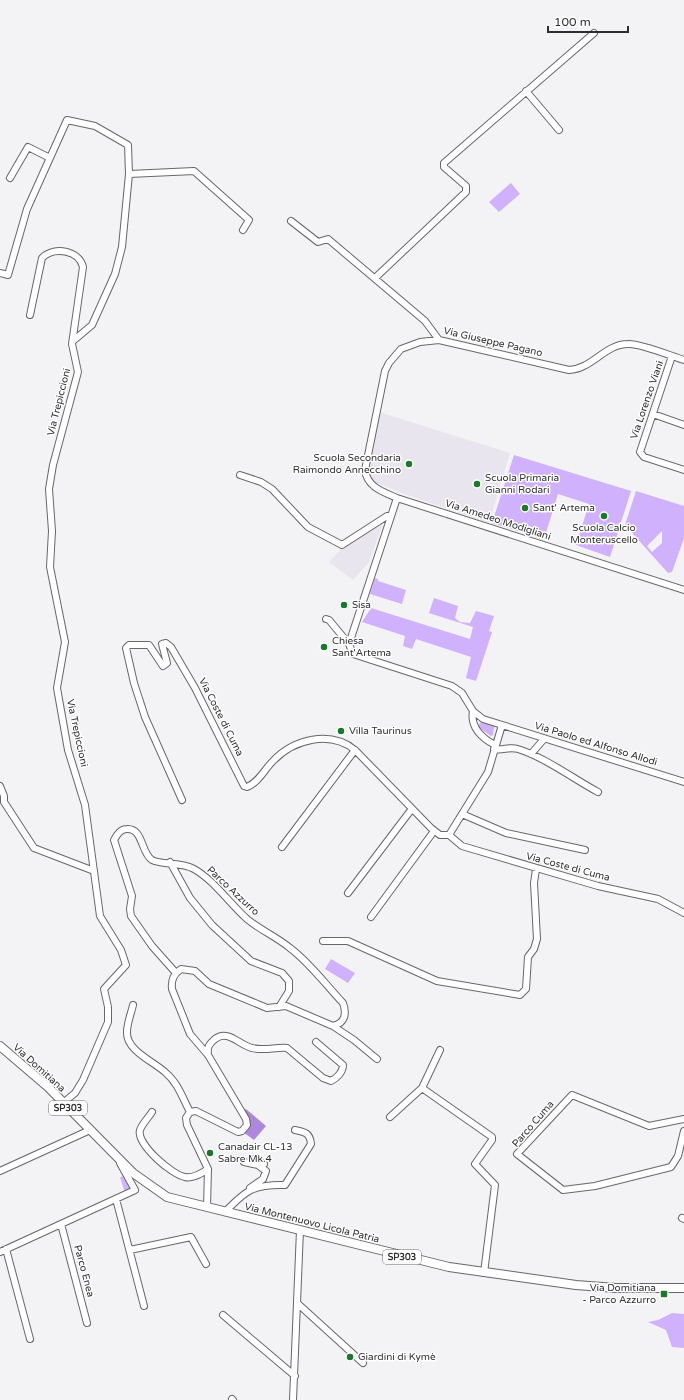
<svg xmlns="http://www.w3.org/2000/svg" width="684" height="1400" font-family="'Varela Round',sans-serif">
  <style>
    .built { fill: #e8e5ef }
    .green { fill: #cfb1fd; fill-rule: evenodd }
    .water { fill: #ad89de }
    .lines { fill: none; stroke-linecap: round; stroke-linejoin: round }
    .minor-casing { stroke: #676669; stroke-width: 8 }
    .major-casing { stroke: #676669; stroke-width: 10 }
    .minor { stroke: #fff; stroke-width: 6 }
    .major { stroke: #fff; stroke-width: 8 }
    .poi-dot { fill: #1a792a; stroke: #fff; stroke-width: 1.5 }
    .labels { text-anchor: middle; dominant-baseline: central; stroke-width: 3; stroke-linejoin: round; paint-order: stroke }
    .shield { fill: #fff; stroke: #6d6d6d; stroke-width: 1 }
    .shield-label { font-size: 9px; font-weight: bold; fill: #2e2e2f }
    .street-label { font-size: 10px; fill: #2e2e2f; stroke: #fff }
    .poi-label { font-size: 10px; fill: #2e2e2f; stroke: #fff; text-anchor: start }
  </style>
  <rect width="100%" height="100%" fill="#f3f2f5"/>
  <path class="built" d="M 379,412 L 510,453 L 489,523 L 399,492 L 376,483 L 370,478 L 366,471 Z
    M 381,522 L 383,523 L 369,562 L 353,580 L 329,562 L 341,549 Z"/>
  <path class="green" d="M 511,183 L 520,194 L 499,212 L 489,202 Z
    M 514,455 L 631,491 L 610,557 L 576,545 L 589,504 L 558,494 L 544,539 L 492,523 Z
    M 636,491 L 684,506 L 684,538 L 672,572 L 668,573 L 625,525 ZM 662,531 L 662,543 L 652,552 L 647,546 Z
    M 375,578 L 378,579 L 378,581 L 406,590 L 402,604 L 370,594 Z
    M 434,598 L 458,606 L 455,618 L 460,622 L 470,623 L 476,611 L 494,616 L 489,631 L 492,632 L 476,681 L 466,678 L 471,657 L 416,639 L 412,649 L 403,646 L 405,636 L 362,622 L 371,608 L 470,639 L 473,627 L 429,613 Z
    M 482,722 L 494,726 L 493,735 L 491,736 L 479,728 L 479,724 Z
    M 331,959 L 355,973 L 348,983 L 325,969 Z
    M 124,1176 L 131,1188 L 125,1193 L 120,1177 Z
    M 672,1313 L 684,1314 L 684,1348 L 672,1347 L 666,1330 L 648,1322 L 658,1320 Z"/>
  <path class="water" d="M 246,1109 L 266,1126 L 254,1140 L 243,1132 L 250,1125 L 250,1120 L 244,1110 Z"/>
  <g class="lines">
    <g class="minor-casing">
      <path id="minor" d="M 526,91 L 559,130
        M 129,174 L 194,171 L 249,220 L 243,230
        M 10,178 L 28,147 L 50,158
        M 291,221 L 318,242 L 328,239 L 425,321 L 439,340
        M 0,273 L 8,275 L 27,209 L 67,120 L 95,126 L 128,145 L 129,174 L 122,247 L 115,274 L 92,325 L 73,341
        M 375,278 L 466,192 L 466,186 L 444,167 L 444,163 L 594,33
        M 30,315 L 42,258 C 54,246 79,250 83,267 L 72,344 L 78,372 L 53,465 L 49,489 L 52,531 L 50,567 L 65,642 L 57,688 L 68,750 L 85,805 L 100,916 L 121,950 L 126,965 L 104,989 L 108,1007 L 108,1022 L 83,1080 L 75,1093 L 63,1103
        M 672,356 L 640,452 L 644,457 L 684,470
        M 684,360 C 671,356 640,343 628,344 C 605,344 592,369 569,370 L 439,340 L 420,342 L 401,349 L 389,363 L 385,371 L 365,470 C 367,487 383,492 397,498 L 684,590
        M 653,414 L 684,425
        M 240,475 L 261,482 L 272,489 L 308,527 L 342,545 L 387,516 L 391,516
        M 397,498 L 349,644 L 353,654 L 452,686 L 462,693 L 473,711 L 483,719 L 684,782
        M 326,619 L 329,620 L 349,644
        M 473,711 C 470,727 482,738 495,745
        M 494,749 C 503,751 509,746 518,749 C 544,757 574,779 598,792
        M 531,754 L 544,739
        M 0,786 L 4,796 L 4,802 L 34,848 L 94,871
        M 182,800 L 145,717 L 134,683 L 126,648 L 129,645 L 149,645 L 163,666 L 167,663 L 162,644 L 166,643 L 171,647 L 195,688 L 244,786 L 247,787 C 259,782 264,770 273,761 C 294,739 330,730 355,750 L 431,828 L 440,835 L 449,835 L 462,846 L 598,886 L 658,899 L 684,913
        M 462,814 L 506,833 L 585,850
        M 449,835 L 488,772 L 502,725
        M 282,847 L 355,750
        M 170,862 L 190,898 L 212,925 L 251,961 L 282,973 L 289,981 L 289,991 L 279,1007
        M 348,893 L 411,810
        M 371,917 L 434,831
        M 323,941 L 348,941 L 437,981 L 520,995 L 526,989 L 528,957 L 534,949 L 537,939 L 534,883 L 536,869
        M 176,973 L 152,946 L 131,916 L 130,909 L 132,896 L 114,840 C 117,835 120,829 127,829 C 143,828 141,853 152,860 C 161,865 182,862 194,869 C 215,881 229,903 247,919 C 260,930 277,937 290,948 C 310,963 326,985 343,1003 C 347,1014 345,1023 333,1026 L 286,1006 L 267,1008 L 209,984 L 195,971 L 181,969 C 174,974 171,979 172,989 L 190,1034 L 208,1055 L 246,1119 L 247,1125 L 242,1131 L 238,1132 L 196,1111 L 190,1112 L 186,1118 L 187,1125 L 208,1169 L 207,1207
        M 133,1005 C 131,1014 127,1023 127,1032 C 126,1051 155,1062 166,1073 C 178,1083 183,1099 190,1112
        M 333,1026 L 354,1040 L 377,1059
        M 208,1055 C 207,1047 209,1044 215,1039 C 228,1029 239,1045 252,1048 C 263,1051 276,1047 287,1048 L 323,1078 L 331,1081 C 337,1078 343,1072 343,1065 L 316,1042
        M 422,1088 L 492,1137 L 492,1140 L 475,1164 L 495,1185 L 484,1273
        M 152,1112 C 149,1117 142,1124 140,1130 C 136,1144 172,1175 185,1177 C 193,1179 202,1173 208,1169
        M 390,1117 L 422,1088 L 440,1050
        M 684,1119 L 649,1126 L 572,1095 L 517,1154 L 563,1190 L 595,1186 L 671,1167 L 678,1156 L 684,1131
        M 255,1159 L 264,1164
        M 244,1162 L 258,1165 L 266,1171 L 263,1179 L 250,1188
        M 0,1171 L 90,1130
        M 116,1199 L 144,1306
        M 225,1212 C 246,1190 254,1184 285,1185 L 311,1144 C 310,1133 305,1132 295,1130
        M 682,1218 L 684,1219
        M 61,1224 L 87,1323
        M 300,1230 L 297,1303 L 363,1363
        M 6,1249 L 30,1339
        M 130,1250 L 191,1237 L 206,1264
        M 0,1252 L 135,1190 L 120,1163
        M 223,1315 L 295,1376
        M 232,1399 L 233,1400
        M 293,1400 L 297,1303"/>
    </g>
    <g class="major-casing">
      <path id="major" d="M 0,1046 L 48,1087 L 133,1173 L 167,1197 L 449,1267 L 576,1285 L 616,1288 L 684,1288"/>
    </g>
    <use href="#minor" class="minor"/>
    <use href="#major" class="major"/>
  </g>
  <g class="poi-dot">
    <circle cx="409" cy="464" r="4"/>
    <circle cx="477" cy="484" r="4"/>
    <circle cx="525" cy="508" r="4"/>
    <circle cx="604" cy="516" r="4"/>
    <circle cx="344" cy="605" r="4"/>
    <circle cx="324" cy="647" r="4"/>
    <circle cx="341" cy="731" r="4"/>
    <circle cx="210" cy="1153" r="4"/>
    <rect x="660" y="1290" width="8" height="8" rx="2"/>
    <circle cx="350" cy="1357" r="4"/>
  </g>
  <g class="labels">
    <g class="shield">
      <rect x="49" y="1101" width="38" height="14" rx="3"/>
      <rect x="383" y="1250" width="38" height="14" rx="3"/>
    </g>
    <g class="shield-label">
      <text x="68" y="1108">SP303</text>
      <text x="402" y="1257">SP303</text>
    </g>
    <g class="street-label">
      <text transform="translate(493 342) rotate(13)">Via Giuseppe Pagano</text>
      <text transform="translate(647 400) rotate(-71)">Via Lorenzo Viani</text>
      <text transform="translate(59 402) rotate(-76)">Via Trepiccioni</text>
      <text transform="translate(498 520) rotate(18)">Via Amedeo Modigliani</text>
      <text transform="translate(221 717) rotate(63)">Via Coste di Cuma</text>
      <text transform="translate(77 733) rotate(78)">Via Trepiccioni</text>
      <text transform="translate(596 744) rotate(17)">Via Paolo ed Alfonso Allodi</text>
      <text transform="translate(568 867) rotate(15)">Via Coste di Cuma</text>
      <text transform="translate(233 891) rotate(43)">Parco Azzurro</text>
      <text transform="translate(39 1068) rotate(42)">Via Domitiana</text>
      <text transform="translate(533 1124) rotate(-49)">Parco Cuma</text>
      <text transform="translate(312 1223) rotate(14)">Via Montenuovo Licola Patria</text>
      <text transform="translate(84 1271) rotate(75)">Parco Enea</text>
    </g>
    <g class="poi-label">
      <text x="401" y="458" text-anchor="end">Scuola Secondaria<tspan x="401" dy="12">Raimondo Annecchino</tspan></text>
      <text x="485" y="478">Scuola Primaria<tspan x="485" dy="12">Gianni Rodari</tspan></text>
      <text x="533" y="508">Sant' Artema</text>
      <text x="604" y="528" text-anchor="middle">Scuola Calcio<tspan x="604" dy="12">Monteruscello</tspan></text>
      <text x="352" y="605">Sisa</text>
      <text x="332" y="641">Chiesa<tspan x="332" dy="12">Sant'Artema</tspan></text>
      <text x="349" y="731">Villa Taurinus</text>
      <text x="218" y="1147">Canadair CL-13<tspan x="218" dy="12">Sabre Mk.4</tspan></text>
      <text x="656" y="1288" text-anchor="end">Via Domitiana<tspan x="656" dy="12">- Parco Azzurro</tspan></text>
      <text x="358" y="1357">Giardini di Kymè</text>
    </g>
  </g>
  <path d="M548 26v6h80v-6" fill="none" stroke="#2e2e2f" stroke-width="2"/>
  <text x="554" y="26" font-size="12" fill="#2e2e2f" stroke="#ffffff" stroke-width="3" paint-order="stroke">100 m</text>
</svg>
